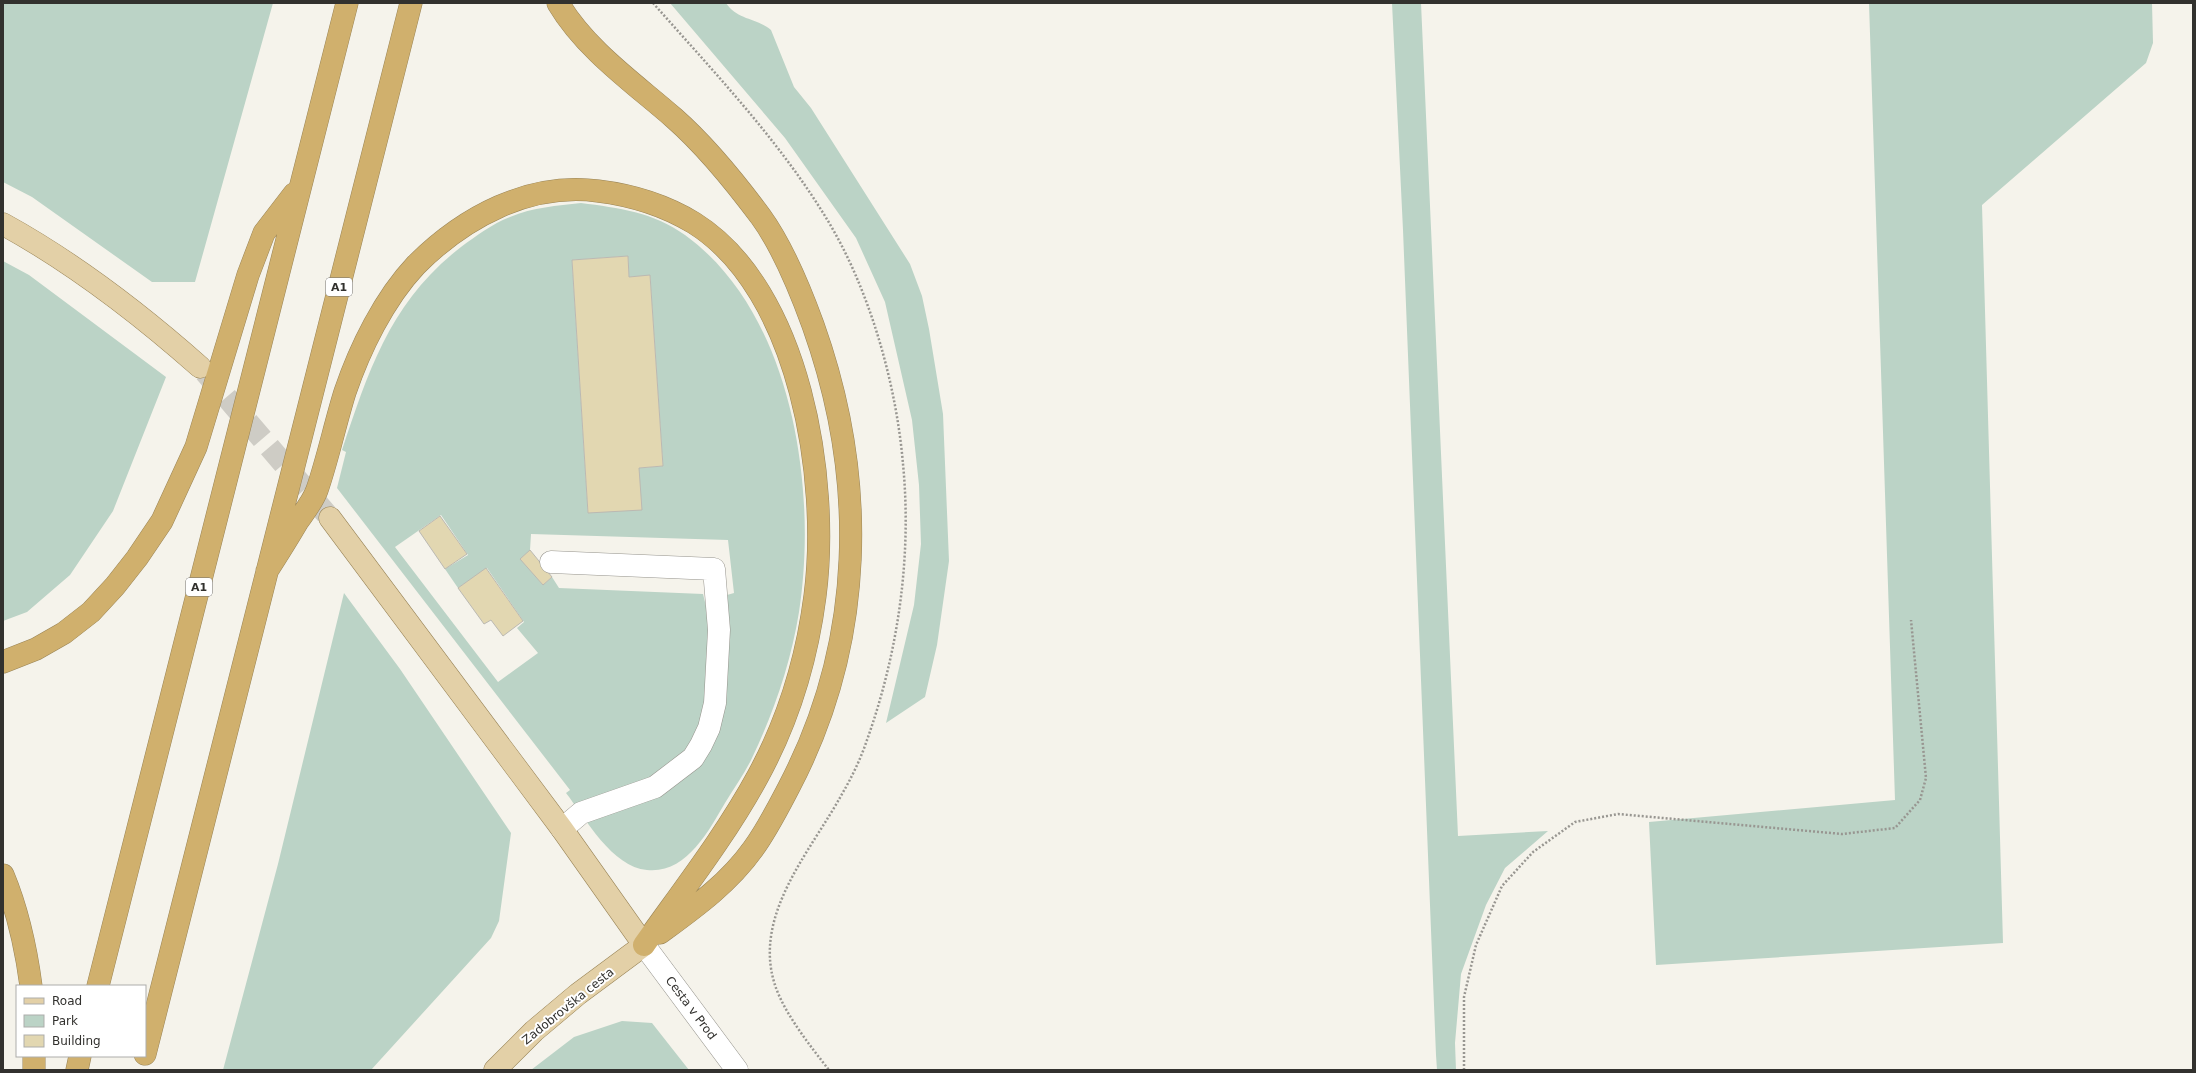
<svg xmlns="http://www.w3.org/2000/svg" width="2196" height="1073" font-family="'DejaVu Sans',sans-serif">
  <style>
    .green { fill: #bbd3c6; fill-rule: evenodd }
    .building { fill: #e2d7b1; stroke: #bbb9b2 }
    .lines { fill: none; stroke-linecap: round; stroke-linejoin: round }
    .major-tunnel { stroke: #ceccc5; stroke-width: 22; stroke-dasharray: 22 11; stroke-linecap: butt }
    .minor-casing { stroke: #96948d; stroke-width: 23 }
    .major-casing { stroke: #998457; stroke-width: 23 }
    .highway-casing { stroke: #998457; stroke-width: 23 }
    .path { stroke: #989691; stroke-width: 2.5; stroke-dasharray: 2 2; stroke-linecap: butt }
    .minor { stroke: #fff; stroke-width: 22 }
    .major { stroke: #e3d0a7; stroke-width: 22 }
    .highway { stroke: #d0b06d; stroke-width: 22 }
    .labels { text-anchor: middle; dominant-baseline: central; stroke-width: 4; stroke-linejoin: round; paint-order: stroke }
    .shield { fill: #fff; stroke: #706f6d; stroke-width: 1 }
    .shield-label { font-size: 11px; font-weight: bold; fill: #32312e }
    .street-label { font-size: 12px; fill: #32312e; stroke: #fff }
  </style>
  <rect width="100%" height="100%" fill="#f5f3eb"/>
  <path class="green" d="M 3,3 L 273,3 L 195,282 L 152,282 L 32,197 L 3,182 Z
    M 670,3 L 726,3 C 737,20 757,18 771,30 L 794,87 L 811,108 L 910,264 L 922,296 L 929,329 L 943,414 L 949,561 L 937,645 L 925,697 L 886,723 L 914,605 L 921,544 L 919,485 L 912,420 L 885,302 L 856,238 L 785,138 Z
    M 1392,3 L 1421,3 L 1458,836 L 1548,831 L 1505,868 L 1486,905 L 1461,974 L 1455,1043 L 1456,1070 L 1437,1070 L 1436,1055 L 1403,230 Z
    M 1869,3 L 2152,3 L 2153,43 L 2146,63 L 1982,205 L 2003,943 L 1656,965 L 1649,822 L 1895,800 Z
    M 581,203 C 619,208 653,212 685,235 C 793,313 818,490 799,612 C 791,662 774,712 752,758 C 745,773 734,788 725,803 C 708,832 686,874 647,870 C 612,867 586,819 566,793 L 570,790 L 337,488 L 346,452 L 342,450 C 369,369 391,301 461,247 C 476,236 492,224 510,217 C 533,207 557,206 581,203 ZM 628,256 L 629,277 L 650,276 L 663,466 L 639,468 L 588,513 L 572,260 ZM 441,515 L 468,555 L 445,569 L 458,588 L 487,568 L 524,622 L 517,628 L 538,653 L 498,682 L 395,547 ZM 531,534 L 728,540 L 734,593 L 727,595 L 723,605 L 706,606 L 703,594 L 559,588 L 552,577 L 543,585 L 521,559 L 530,550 Z
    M 3,261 L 29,275 L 166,377 L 113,511 L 70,575 L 27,612 L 3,621 Z
    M 344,593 L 400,669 L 511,833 L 499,921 L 491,938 L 371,1070 L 223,1070 L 278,864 Z
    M 622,1021 L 652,1023 L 689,1070 L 531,1070 L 574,1037 Z"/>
  <path class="building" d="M 628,256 L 629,277 L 650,275 L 663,466 L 639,468 L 642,510 L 588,513 L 572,260 Z
    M 440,516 L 467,554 L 445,569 L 419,531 Z
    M 530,550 L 552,577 L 543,585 L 520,559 Z
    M 486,568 L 523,621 L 503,636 L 491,620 L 484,624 L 458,588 Z"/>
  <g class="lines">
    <path class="major-tunnel" d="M 205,372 L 330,518"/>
    <g class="minor-casing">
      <path id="minor" d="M 551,562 L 714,569 L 719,630 L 715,703 L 709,728 L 701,745 L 693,758 L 655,787 L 581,813 L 562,829
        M 644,945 L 737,1070"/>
    </g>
    <g class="major-casing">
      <path id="major" d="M 3,224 C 74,263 139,313 200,367
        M 330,518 L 562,829 L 644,945 L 578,994 L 534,1031 L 495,1070"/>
    </g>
    <g class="highway-casing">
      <path id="highway" d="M 558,3 C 586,50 634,83 674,118 C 707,147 735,182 761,217 C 782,246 801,292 813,325 C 868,479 865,642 789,787 C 778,808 767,830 753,849 C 728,884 694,908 660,933
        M 267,571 C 278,554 288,538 298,521 C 305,511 313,501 317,490 C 328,458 335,424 345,392 C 360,348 384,299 416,265 C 464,217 529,182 598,191 C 631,195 666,206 694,223 C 801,290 830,481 815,596 C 807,658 788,721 758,776 C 726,835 683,890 644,945
        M 3,662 L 36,649 L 64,633 L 91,612 L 115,586 L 137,558 L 162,521 L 196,447 L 248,275 L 264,233 L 294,194
        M 3,875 C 18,911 26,948 31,986
        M 98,986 L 347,3
        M 145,1054 L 411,3
        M 34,1070 L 34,1056
        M 77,1070 L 80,1056"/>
    </g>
    <path class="path" d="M 653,3 C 713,71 777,138 825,216 C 869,287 896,382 903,464 C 912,557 898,653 867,740 C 861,758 852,777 842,794 C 811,851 752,915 775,985 C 784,1013 811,1047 829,1070
      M 1464,1070 L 1464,997 L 1476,945 L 1502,886 L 1533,852 L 1575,822 L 1618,814 L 1842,834 L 1895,828 L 1920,800 L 1926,778 L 1911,620"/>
    <use href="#minor" class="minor"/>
    <use href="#major" class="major"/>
    <use href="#highway" class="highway"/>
  </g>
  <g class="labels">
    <g class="shield">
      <rect x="326" y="278" width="26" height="18" rx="3"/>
      <rect x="186" y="578" width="26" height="18" rx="3"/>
    </g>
    <g class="shield-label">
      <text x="339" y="287">A1</text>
      <text x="199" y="587">A1</text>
    </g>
    <g class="street-label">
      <text transform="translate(568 1006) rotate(-39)">Zadobrovška cesta</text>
      <text transform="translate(691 1008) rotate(53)">Cesta v Prod</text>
    </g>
  </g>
  <rect width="2196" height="1073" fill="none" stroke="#32312e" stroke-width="8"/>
  <rect x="16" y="985" width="130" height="72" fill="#ffffff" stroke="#adadab"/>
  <rect x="24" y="998" width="20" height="6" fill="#e3d0a7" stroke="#adadab"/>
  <text x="52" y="1005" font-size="12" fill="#32312e">Road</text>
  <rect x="24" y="1015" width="20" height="12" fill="#bbd3c6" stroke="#adadab"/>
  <text x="52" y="1025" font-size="12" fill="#32312e">Park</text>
  <rect x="24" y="1035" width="20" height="12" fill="#e2d7b1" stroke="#adadab"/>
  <text x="52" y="1045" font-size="12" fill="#32312e">Building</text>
</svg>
